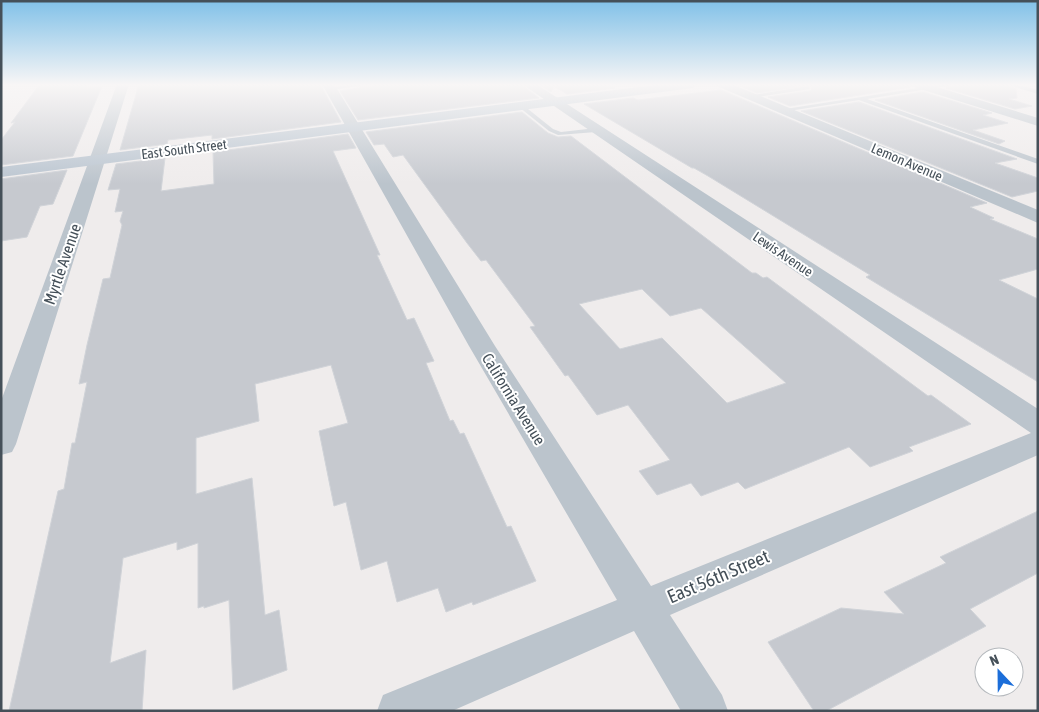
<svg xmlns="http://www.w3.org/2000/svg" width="1039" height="712" font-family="'Asap Condensed',sans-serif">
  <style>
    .building { fill: #c6c9cf; stroke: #d0d3d8; fill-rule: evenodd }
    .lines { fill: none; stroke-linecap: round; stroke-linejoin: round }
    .lane { fill: #bbc4cc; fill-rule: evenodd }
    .street { fill: #bbc4cc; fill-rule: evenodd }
    .secondary { fill: #bac5d0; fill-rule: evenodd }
    .labels { text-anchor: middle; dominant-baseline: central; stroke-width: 4; stroke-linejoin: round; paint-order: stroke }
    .far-street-label { font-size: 14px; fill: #455059; stroke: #fff }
    .street-label { font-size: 16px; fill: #455059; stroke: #fff }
    .near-street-label { font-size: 19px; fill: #455059; stroke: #fff }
  </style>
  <rect width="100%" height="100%" fill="#efecec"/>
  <path class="building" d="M 40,84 L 89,84 L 86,88 L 102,86 L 73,156 L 1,165 L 1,140 L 15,122 L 11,123 Z
    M 139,84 L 320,84 L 341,122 L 212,139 L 212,135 L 168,140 L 167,144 L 120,150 Z
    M 374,84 L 520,84 L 539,98 L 358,120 L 340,91 L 372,86 Z
    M 539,84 L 607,84 L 615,88 L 567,94 L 554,86 L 551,92 Z
    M 767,84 L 907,84 L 910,87 L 790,106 L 768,97 L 810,91 L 812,89 L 810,85 L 757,93 L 743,87 Z
    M 960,84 L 1003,84 L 1016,89 L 1017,98 L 1009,99 L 1032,106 L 1015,109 L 946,88 Z
    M 721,90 L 987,203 L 970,207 L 994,218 L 990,219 L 1038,239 L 1038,269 L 999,280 L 1038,299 L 1038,382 L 866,277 L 870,275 L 708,176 L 694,168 L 692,168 L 584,104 L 633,98 L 638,100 Z
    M 923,92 L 992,113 L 983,115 L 1008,123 L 973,130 L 1005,141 L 999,144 L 875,100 Z
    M 859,102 L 1017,159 L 995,163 L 1038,178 L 1038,191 L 1012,197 L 801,111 Z
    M 522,112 L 548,133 L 558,137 L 571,136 L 752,273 L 756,273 L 763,278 L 767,277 L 928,396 L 931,395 L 971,424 L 909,447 L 913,451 L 870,467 L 849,447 L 745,489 L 738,482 L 701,496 L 691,483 L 657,495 L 639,471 L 670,460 L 628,405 L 597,415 L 568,375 L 565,376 L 530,327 L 535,326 L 486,260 L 481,261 L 467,243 L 403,155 L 393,157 L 384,144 L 374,145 L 366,132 ZM 642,289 L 670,316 L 701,308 L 786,383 L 727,403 L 662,338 L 620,349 L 579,304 Z
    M 348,134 L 356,148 L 333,151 L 380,255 L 377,255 L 407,320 L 414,318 L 434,361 L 426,363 L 450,421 L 453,420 L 460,434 L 464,433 L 507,527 L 511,526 L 536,581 L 473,605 L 472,602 L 446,612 L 438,588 L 397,602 L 387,561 L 361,570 L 346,502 L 334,506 L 319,431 L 348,423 L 331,365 L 255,384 L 259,421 L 196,438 L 196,494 L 252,478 L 265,615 L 279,610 L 287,670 L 233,690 L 229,600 L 204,608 L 204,606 L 198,608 L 198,543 L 177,550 L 177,542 L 123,558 L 110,663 L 146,650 L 142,711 L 9,711 L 58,491 L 64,489 L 72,443 L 75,443 L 87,382 L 79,384 L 87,345 L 103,279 L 110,278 L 122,225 L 120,221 L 123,211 L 115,212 L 120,189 L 108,190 L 116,164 L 165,158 L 161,191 L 214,184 L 213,152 Z
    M 67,170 L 53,204 L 40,206 L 27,237 L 1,241 L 1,179 Z
    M 1038,511 L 1038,573 L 970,609 L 986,626 L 826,711 L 814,711 L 768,642 L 841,608 L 904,614 L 884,592 L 946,563 L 940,557 Z"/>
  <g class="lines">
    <path class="lane" d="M 353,84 L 372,84 L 331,90 L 328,88 Z
      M 944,84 L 958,84 L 867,99 L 1038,159 L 1038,164 L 859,100 L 782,112 L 779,110 Z
      M 1005,84 L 1015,84 L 1038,90 L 1038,94 Z
      M 808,86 L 810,89 L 750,98 L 747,96 Z
      M 519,105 L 523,105 L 553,129 L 561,132 L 596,128 L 599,130 L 596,132 L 558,135 L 549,131 L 519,107 Z"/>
    <path class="street" d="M 117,84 L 129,84 L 16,444 L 12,452 L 1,455 L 1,401 Z
      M 322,84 L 334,84 L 495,346 L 651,586 L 1031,433 L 522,84 L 536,84 L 1038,409 L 1038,455 L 670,615 L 722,695 L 728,711 L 681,711 L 634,631 L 452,711 L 377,711 L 383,695 L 617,600 L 469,346 Z
      M 715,84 L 731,84 L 1038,210 L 1038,223 L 717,86 Z
      M 909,84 L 927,84 L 1038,118 L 1038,126 L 911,86 Z"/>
    <path class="secondary" d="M 663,84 L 699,84 L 693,88 L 1,177 L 1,167 Z"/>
  </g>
  <linearGradient id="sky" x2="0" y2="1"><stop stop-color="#81c1e8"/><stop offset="0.46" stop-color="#f8f6f6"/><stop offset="1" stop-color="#f8f6f6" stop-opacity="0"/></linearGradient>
  <rect width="1039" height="184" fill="url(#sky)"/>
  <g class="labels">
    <g class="far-street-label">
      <text transform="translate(184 149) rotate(-7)">East South Street</text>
      <text transform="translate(907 162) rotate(23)">Lemon Avenue</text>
      <text transform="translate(783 254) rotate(34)">Lewis Avenue</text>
    </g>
    <g class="street-label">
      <text transform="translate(62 264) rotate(-71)">Myrtle Avenue</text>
      <text transform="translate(514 399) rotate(58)">California Avenue</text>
    </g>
    <g class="near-street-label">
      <text transform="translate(718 576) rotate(-23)">East 56th Street</text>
    </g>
  </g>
  <rect width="1039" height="712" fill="none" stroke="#455059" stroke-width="5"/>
  <g transform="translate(999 672) rotate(338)"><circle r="24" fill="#ffffff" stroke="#b5b9bd"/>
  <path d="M0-4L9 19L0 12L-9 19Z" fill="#1c6ed9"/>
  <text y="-8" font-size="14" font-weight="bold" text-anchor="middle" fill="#455059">N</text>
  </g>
</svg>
